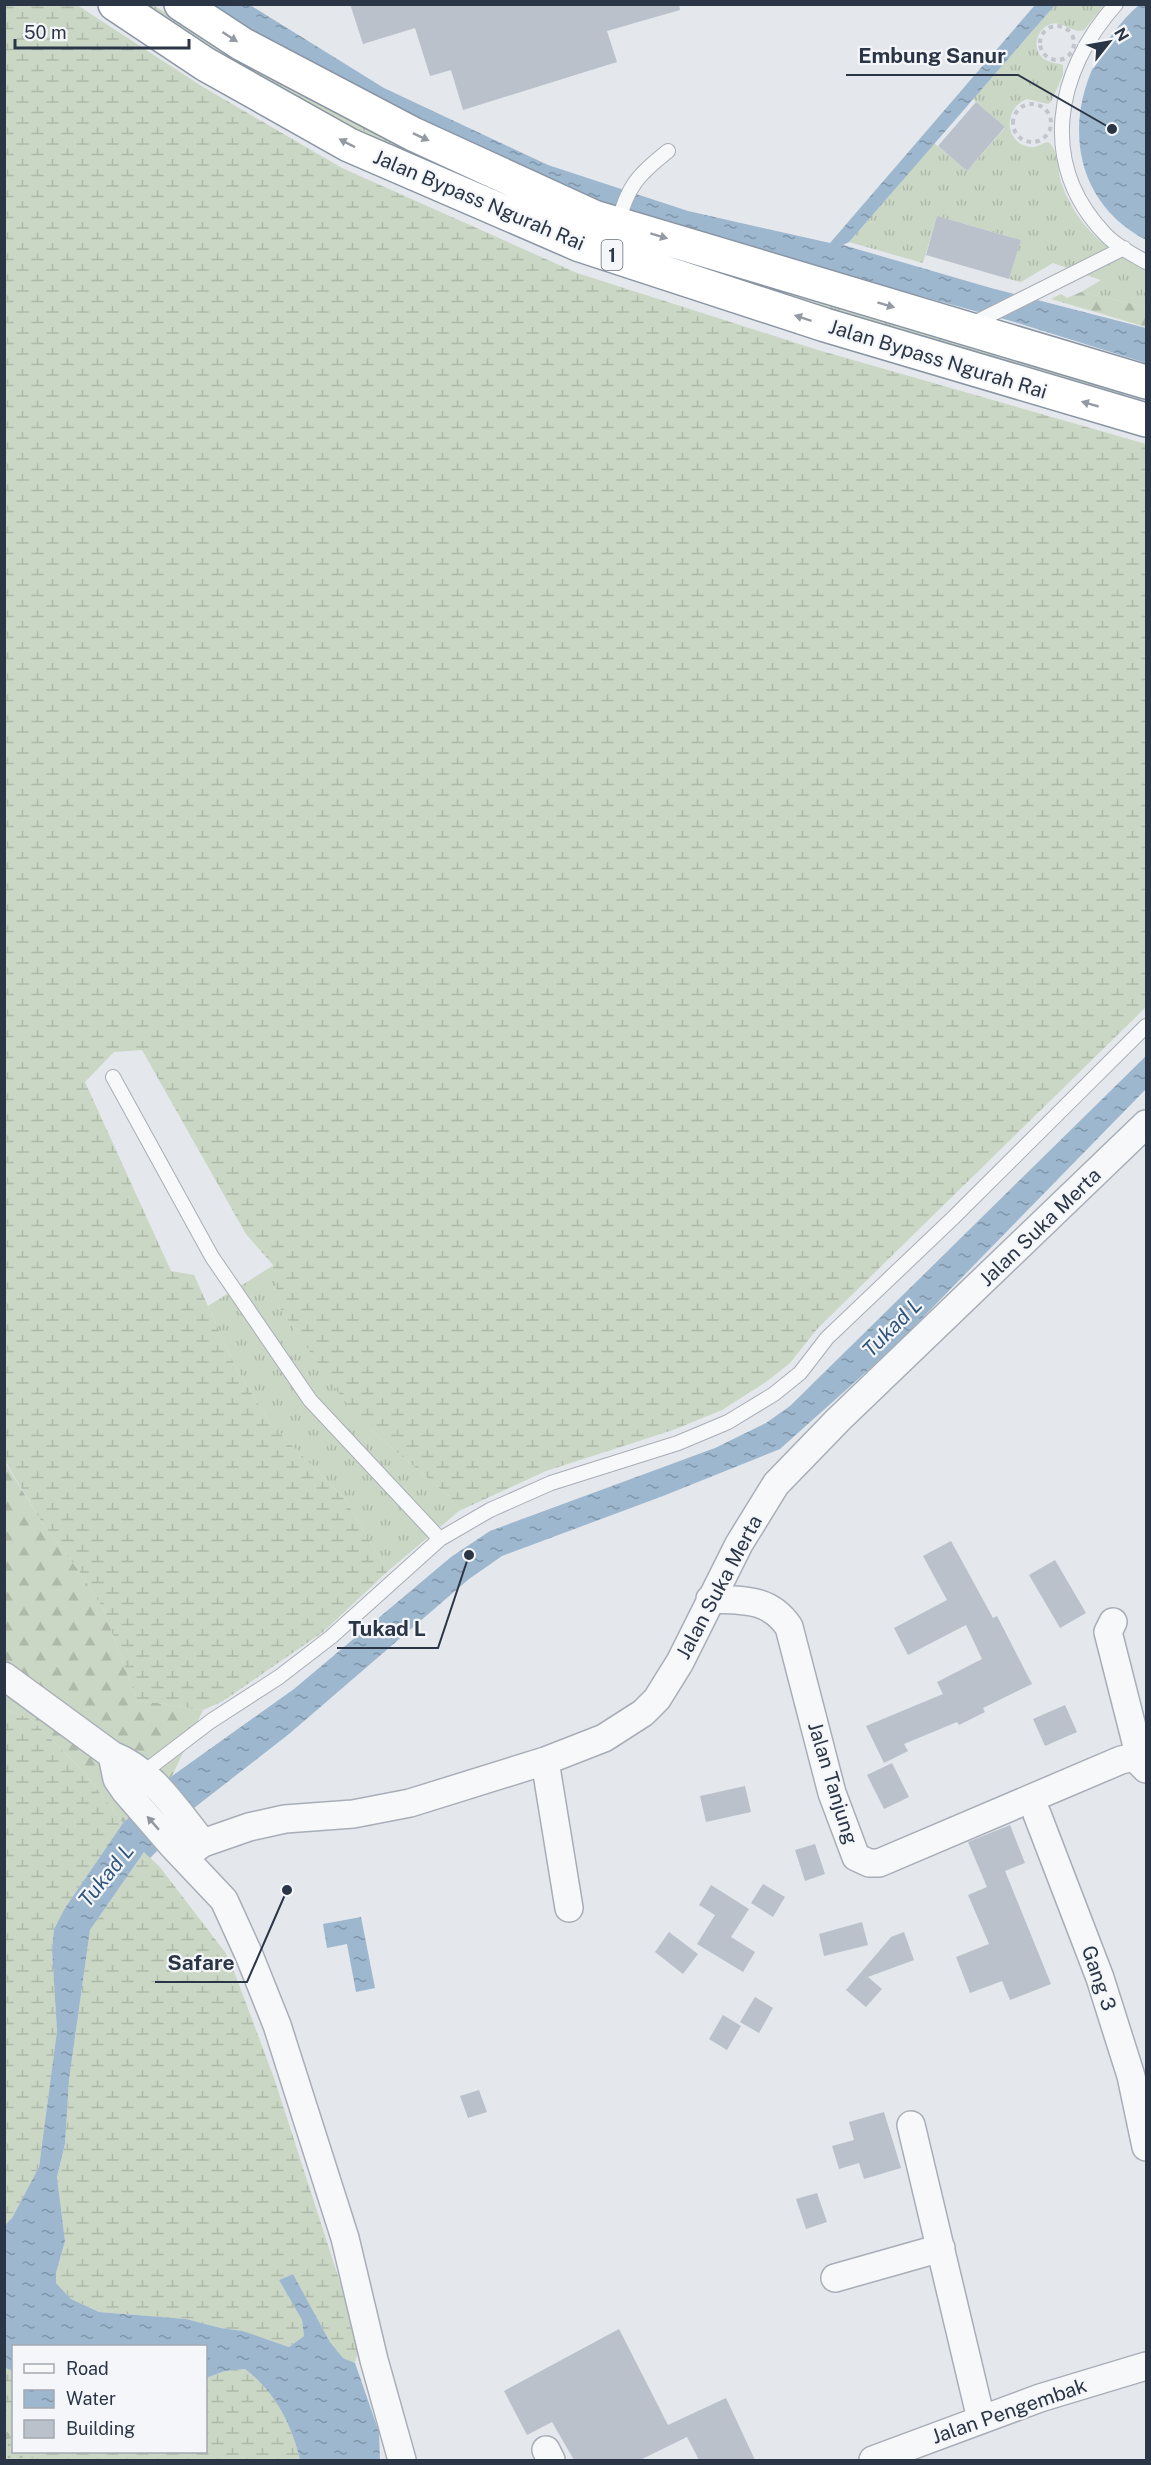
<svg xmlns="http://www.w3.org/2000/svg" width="1151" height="2465" font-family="'Public Sans',sans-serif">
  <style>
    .grass { fill: url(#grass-tufts) }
    .forest { fill: url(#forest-firs) }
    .wetland { fill: url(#wetland-marsh) }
    .park { fill: url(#park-dots) }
    .water { fill: url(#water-ripples) }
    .building { fill: #bac1cb }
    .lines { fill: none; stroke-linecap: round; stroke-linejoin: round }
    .service-casing { stroke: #a8aeb7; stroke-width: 16 }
    .minor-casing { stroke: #a8aeb7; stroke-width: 30 }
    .trunk-casing { stroke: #8a95a4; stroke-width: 36 }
    .path { stroke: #c2c5cb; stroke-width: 4; stroke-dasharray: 4.5 4.5; stroke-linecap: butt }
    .service { stroke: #f7f8fa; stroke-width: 14 }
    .minor { stroke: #f7f8fa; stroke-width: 27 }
    .trunk { stroke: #fff; stroke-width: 33 }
    .oneway { fill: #949aa2 }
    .oneway2 { fill: #9096a0 }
    .labels { text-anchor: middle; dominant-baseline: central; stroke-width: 4.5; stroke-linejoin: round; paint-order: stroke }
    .shield { fill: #f4f6f9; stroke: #676f7c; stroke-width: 1.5 }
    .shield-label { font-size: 18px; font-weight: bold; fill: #2a3546 }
    .street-label { font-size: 20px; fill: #2a3546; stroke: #f4f6f9 }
    .water-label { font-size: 21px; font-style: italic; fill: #31567d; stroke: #f4f6f9 }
    .leader { fill: none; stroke: #2a3546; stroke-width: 2 }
    .callout-dot { fill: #2a3546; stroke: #f4f6f9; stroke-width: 2 }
    .callout-label { font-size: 21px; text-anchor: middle; font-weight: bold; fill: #2a3546; stroke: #f4f6f9; stroke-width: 4.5; stroke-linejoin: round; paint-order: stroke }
  </style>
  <defs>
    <pattern id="grass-tufts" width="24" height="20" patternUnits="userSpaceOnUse" patternTransform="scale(1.5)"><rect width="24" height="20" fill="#cad7c4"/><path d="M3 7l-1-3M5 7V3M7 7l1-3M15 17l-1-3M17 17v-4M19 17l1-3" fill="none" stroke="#aeb9aa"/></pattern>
    <pattern id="forest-firs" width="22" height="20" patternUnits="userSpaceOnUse" patternTransform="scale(1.5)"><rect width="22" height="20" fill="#cad7c4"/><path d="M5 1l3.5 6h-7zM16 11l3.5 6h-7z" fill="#aeb9aa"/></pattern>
    <pattern id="wetland-marsh" width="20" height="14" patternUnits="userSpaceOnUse" patternTransform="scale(1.5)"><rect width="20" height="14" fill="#cad7c4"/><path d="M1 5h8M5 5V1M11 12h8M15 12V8" fill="none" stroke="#aeb9aa"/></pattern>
    <pattern id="park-dots" width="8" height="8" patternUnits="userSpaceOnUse" patternTransform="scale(1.5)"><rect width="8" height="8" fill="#cad7c4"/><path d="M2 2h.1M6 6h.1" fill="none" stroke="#aeb9aa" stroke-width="1.8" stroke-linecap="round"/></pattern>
    <pattern id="water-ripples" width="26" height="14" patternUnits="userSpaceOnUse" patternTransform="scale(1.5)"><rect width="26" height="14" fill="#9db7ce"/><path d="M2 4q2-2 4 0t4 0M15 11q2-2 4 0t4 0" fill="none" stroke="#8096a9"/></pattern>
  </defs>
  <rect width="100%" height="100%" fill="#e4e7ec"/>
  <path class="grass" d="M 140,5 L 153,5 L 260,70 L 705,266 L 866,316 L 1109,388 L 1123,393 L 1125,396 L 628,249 L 384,144 L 257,76 Z
    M 1055,5 L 1104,5 L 1084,30 C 1072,34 1064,21 1051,24 C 1036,28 1031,50 1044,59 C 1050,63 1057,63 1063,65 L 1063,75 L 1051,102 L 1048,104 L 1027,99 C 1004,107 1003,143 1030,147 C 1037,148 1042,143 1048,142 C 1059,149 1057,172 1062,185 C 1079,229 1106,250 1146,270 L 1146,307 L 1081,292 L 1101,280 L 1053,263 L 1021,282 L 1009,279 L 1021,240 L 937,216 L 923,263 L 849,242 L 934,143 L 967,171 L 1005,128 L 973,99 Z
    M 274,1265 L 279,1307 L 342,1397 L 373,1432 L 449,1496 L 459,1511 L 388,1571 L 345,1499 L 270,1423 L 235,1366 L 208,1306 Z"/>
  <path class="forest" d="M 1081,292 L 1146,307 L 1146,327 L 1051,299 L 1061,294 L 1067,298 Z
    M 4,1461 L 41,1521 L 79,1571 L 103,1608 L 137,1700 L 203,1710 L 172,1776 L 123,1823 L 82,1770 L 30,1718 L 5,1710 Z
    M 4,2406 L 14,2420 L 13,2438 L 5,2440 Z"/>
  <path class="wetland" d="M 4,5 L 77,5 L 203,87 L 342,168 L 577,273 L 818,350 L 1146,444 L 1146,1007 L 817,1329 L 790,1363 L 766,1382 L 722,1410 L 673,1430 L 546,1471 L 459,1511 L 449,1496 L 373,1432 L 342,1398 L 279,1307 L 273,1265 L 246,1234 L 142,1050 L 114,1052 L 85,1082 L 171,1271 L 194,1275 L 235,1366 L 270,1423 L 345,1499 L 388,1571 L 323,1632 L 223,1701 L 203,1710 L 137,1700 L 103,1608 L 79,1571 L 41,1521 L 5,1461 Z
    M 5,1710 L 30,1718 L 82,1770 L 123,1823 L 65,1908 L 54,1929 L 52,1951 L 57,2031 L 39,2167 L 12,2218 L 5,2226 Z
    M 144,1852 L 159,1866 L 225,1952 L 235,1974 L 274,2078 L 360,2344 L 355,2363 L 343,2358 L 330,2342 L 293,2274 L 279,2280 L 302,2320 L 304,2336 L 289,2347 L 243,2331 L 221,2328 L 186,2319 L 99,2312 L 71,2299 L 56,2283 L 56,2273 L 65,2241 L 57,2177 L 65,2144 L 69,2080 L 90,1930 Z
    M 5,2368 L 13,2371 L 13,2420 L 5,2406 Z
    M 245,2369 C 275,2392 292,2425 300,2460 L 34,2460 L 30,2452 L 206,2452 L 206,2378 L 225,2371 Z"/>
  <path class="park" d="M 13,2438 L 14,2452 L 30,2452 L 34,2460 L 5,2460 L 5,2440 Z"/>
  <path class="water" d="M 212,5 L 250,5 L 384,88 L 548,165 L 688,211 L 830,243 L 1035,5 L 1055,5 L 849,242 L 843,245 L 991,288 L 1146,328 L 1146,363 L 1011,321 L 764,253 L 553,186 L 440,140 L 250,31 Z
    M 1139,5 L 1146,5 L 1146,240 C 1050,189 1066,69 1139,5 Z
    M 1146,1056 L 1146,1089 L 894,1347 L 780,1449 L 663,1496 L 502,1556 L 469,1579 L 289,1734 L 194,1808 L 178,1830 L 150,1858 L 144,1852 L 90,1930 L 69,2080 L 65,2144 L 57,2177 L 65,2241 L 56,2273 L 56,2283 L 71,2299 L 99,2312 L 186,2319 L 221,2328 L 243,2331 L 289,2347 L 304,2336 L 302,2320 L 279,2280 L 293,2274 L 330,2342 L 343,2358 L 355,2363 L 379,2432 L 380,2460 L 300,2460 C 292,2425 275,2392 245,2369 L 225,2371 L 206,2378 L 206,2346 L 14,2346 L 13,2371 L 5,2368 L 4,2226 L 12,2218 L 39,2167 L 57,2031 L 52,1951 L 54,1929 L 65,1908 L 123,1823 L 172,1776 L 294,1689 L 451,1557 L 490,1531 L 715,1448 L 766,1423 L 790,1406 Z
    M 361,1917 L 375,1988 L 356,1992 L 347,1944 L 327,1948 L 323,1924 Z"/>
  <path class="building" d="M 350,4 L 679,4 L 680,10 L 607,31 L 617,62 L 463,110 L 451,70 L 430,76 L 415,28 L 363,44 Z
    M 976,102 L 1005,127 L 967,171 L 938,146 Z
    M 937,216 L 1021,240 L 1009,279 L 926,255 Z
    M 951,1541 L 993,1618 L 997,1616 L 1032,1684 L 983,1708 L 985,1712 L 959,1725 L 957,1722 L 904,1744 L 908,1751 L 884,1763 L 866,1726 L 943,1694 L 937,1682 L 982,1659 L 966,1625 L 908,1655 L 894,1628 L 947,1600 L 923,1556 Z
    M 1055,1560 L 1086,1613 L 1060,1628 L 1029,1575 Z
    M 1065,1705 L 1077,1732 L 1045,1746 L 1033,1719 Z
    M 892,1763 L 909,1797 L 884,1809 L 867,1775 Z
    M 745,1786 L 751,1812 L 706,1822 L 700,1796 Z
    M 1010,1825 L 1025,1863 L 1005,1871 L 1051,1984 L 1010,2000 L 1002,1981 L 970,1993 L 956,1957 L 989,1944 L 968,1895 L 987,1887 L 968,1842 Z
    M 815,1844 L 825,1874 L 805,1881 L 795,1850 Z
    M 763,1884 L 785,1897 L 773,1917 L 751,1903 Z
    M 711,1885 L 749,1909 L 731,1937 L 755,1952 L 743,1972 L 697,1944 L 715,1915 L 699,1905 Z
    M 862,1922 L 868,1945 L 824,1956 L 819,1934 Z
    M 669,1932 L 698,1954 L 683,1974 L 655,1952 Z
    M 904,1932 L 914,1960 L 868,1977 L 882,1989 L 866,2007 L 846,1990 L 891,1937 Z
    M 755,1997 L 773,2008 L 759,2033 L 740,2022 Z
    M 723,2015 L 741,2026 L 727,2050 L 709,2039 Z
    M 479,2090 L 487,2112 L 468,2118 L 460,2096 Z
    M 884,2112 L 901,2168 L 864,2179 L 859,2163 L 839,2169 L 832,2146 L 854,2140 L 849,2122 Z
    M 817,2193 L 827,2222 L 806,2229 L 796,2199 Z
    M 619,2329 L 668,2425 L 726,2398 L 755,2460 L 699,2460 L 687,2437 L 640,2460 L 574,2460 L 552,2422 L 527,2435 L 504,2391 Z"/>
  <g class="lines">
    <g class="service-casing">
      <path id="service" d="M 1116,4 C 1055,72 1038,164 1105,234 C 1116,246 1132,254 1146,262
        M 618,224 C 627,186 639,174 668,151
        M 970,325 L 1124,248
        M 113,1077 L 212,1257 L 310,1400 L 440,1539
        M 144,1772 L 211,1721 L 279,1677 L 331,1637 L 440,1539 L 490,1510 L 551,1483 L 678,1443 L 728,1422 L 774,1394 L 800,1373 L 827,1338 L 953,1218 L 1146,1026"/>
    </g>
    <g class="minor-casing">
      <path id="minor" d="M 710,1599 C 742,1600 770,1598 789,1627 L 832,1793 L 856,1857 L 869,1863 L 879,1863 L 1121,1760 L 1134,1757 L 1146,1769
        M 1113,1622 L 1108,1632 L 1141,1762
        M 4,1676 L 112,1755 C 153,1771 176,1810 203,1843
        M 112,1755 L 117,1779 L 126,1792 L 172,1845 L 224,1900 L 249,1955 L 277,2025 L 345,2238 L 374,2360 L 402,2460
        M 545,1761 L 569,1908
        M 1037,1814 L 1100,1978 L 1131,2076 L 1146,2147
        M 184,1857 L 203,1843 L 249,1827 L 285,1819 L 353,1814 L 410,1803 L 545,1761 L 604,1738 L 643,1713 L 657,1699 L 680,1662 L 739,1544 L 776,1484 L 838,1420 L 1146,1124
        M 911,2125 L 981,2419
        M 835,2278 L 941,2248
        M 546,2450 L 551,2460
        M 873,2460 L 1040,2398 L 1146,2366"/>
    </g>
    <g class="trunk-casing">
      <path id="trunk" d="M 115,4 L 205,64 L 349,145 L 580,245 L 825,325 L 1146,420
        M 181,4 L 242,44 L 413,134 L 594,217 L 1146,382"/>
    </g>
    <path class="path" d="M1040 43a17 17 0 1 1 34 0a17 17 0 1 1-34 0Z
      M1013 123a19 19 0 1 1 38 0a19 19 0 1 1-38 0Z"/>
    <use href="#service" class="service"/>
    <use href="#minor" class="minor"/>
    <use href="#trunk" class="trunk"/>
  </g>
  <defs><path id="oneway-solid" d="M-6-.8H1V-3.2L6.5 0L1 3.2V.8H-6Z" transform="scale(1.5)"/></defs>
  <g class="oneway">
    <use href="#oneway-solid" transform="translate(230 37) rotate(33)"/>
    <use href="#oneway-solid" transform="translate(421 137) rotate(25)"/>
    <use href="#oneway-solid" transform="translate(347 143) rotate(-153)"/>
    <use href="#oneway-solid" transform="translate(659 236) rotate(17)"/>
    <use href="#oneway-solid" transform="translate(886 305) rotate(17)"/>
    <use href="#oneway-solid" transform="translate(803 318) rotate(-162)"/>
    <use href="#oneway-solid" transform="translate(1090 404) rotate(-164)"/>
  </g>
  <use class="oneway2" href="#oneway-solid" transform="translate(153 1823) rotate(-131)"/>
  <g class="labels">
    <rect class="shield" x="601.5" y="240" width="21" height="30" rx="4.5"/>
    <g class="shield-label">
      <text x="612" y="255">1</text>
    </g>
    <g class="street-label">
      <text transform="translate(479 200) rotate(23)">Jalan Bypass Ngurah Rai</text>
      <text transform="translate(938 359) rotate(17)">Jalan Bypass Ngurah Rai</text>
      <text transform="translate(1040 1227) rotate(-44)">Jalan Suka Merta</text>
      <text transform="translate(719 1587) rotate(-62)">Jalan Suka Merta</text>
      <text transform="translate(833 1783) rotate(73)">Jalan Tanjung</text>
      <text transform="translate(1099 1978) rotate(71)">Gang 3</text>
      <text transform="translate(1009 2411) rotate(-19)">Jalan Pengembak</text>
    </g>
    <g class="water-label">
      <text transform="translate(892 1327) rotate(-45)">Tukad L</text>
      <text transform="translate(106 1875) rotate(-51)">Tukad L</text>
    </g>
  </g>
  <path class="leader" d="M1112 129L1018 75H846M469 1555L438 1648H337M287 1890L247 1982H155"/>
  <g class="callout-dot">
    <circle cx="1112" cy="129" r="6"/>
    <circle cx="469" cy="1555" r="6"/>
    <circle cx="287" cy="1890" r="6"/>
  </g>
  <g class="callout-label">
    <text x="932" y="63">Embung Sanur</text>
    <text x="387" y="1636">Tukad L</text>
    <text x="201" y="1970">Safare</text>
  </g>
  <rect width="1151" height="2465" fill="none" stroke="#2a3546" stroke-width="12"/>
  <rect x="12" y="2345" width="195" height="108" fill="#f4f6f9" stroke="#a3a9b1" stroke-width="1.5"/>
  <rect x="24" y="2364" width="30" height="9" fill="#f7f8fa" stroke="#a3a9b1" stroke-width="1.5"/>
  <text x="66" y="2375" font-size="18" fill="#2a3546">Road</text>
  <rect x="24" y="2390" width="30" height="18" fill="url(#water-ripples)" stroke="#a3a9b1" stroke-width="1.5"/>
  <text x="66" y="2405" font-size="18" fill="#2a3546">Water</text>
  <rect x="24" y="2420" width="30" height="18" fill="#bac1cb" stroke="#a3a9b1" stroke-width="1.5"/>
  <text x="66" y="2435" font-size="18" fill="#2a3546">Building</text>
  <g transform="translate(1109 42) rotate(59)" stroke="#f4f6f9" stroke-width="4.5" paint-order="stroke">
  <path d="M0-4.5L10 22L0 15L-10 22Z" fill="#2a3546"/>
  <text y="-9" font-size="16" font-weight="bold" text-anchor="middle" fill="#2a3546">N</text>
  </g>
  <path d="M15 39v9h174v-9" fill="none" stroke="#2a3546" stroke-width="3"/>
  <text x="24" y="39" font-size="18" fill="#2a3546" stroke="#f4f6f9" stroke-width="4.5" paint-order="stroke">50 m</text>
</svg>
